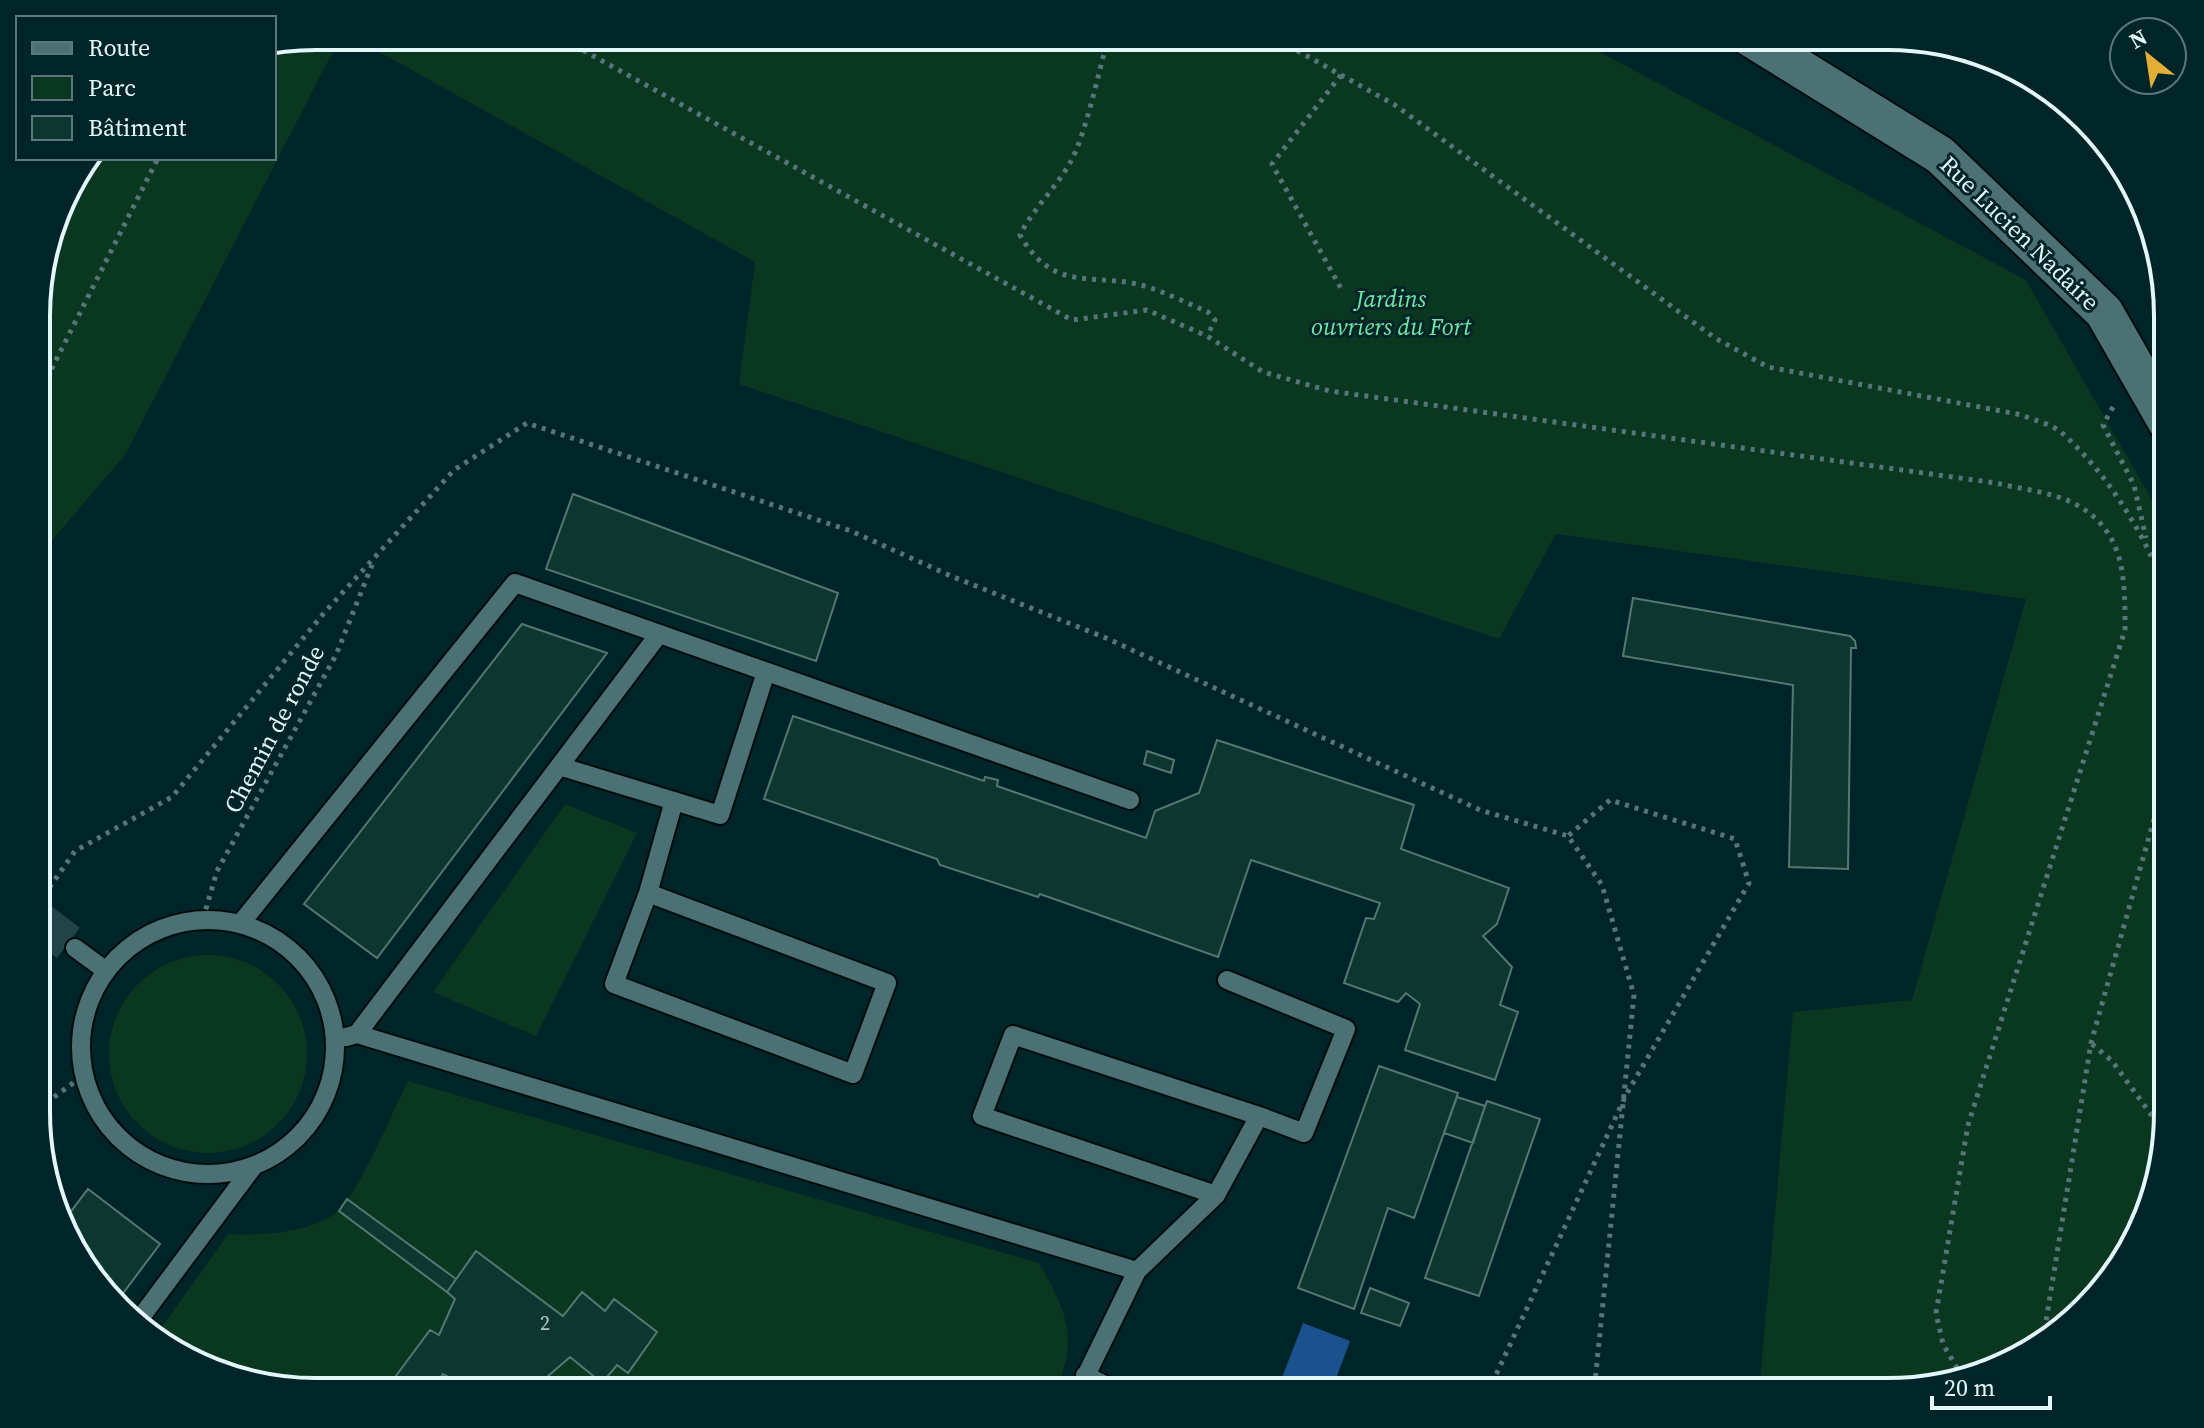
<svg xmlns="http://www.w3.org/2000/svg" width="2204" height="1428" font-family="'Source Serif 4',serif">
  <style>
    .green { fill: #0a3720 }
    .water { fill: #1b528e }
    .building { fill: #0e3630; stroke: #547871; stroke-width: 2 }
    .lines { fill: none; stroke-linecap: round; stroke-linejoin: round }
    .street-tunnel { stroke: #224448; stroke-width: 38; stroke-dasharray: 38 19; stroke-linecap: butt }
    .lane-casing { stroke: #000c0e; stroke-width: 22 }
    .street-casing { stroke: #000c0e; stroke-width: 42 }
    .path { stroke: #567579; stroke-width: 5; stroke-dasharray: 4 6; stroke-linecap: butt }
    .lane { stroke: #4c7175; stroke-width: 18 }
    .street { stroke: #4c7175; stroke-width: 38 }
    .labels { text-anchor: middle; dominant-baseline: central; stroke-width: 6; stroke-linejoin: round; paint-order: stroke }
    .number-label { font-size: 20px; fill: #aec7c8 }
    .street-label { font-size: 24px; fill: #e3f7fa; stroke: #002529 }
    .park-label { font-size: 24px; font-style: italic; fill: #6fe6a3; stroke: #002529 }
    .rim { fill: none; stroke: #e3f7fa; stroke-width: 4 }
  </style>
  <rect width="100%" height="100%" fill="#002529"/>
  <path class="green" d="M 316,36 L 341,36 L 125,455 L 38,557 L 38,280 L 65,192 L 91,158 L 274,158 L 274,44 Z
    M 351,36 L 1570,36 L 2026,280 L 2167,526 L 2167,1130 L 2121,1268 L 2028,1355 L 1906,1391 L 1759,1391 L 1793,1012 L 1912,1000 L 2026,599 L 1556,534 L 1499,639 L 739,384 L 755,262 Z
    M 1784,36 L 1818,36 L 1816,55 Z
    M 565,804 L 637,833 L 536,1036 L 433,992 Z
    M109 1054a99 99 0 1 1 198 0a99 99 0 1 1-198 0Z
    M 408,1081 L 1039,1263 C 1067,1312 1079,1338 1055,1392 L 315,1392 L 226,1377 L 160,1345 L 154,1338 L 228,1234 C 260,1236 317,1233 341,1208 C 362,1186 392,1112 408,1081 Z"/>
  <path class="water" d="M 1303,1323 L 1350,1341 L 1331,1392 L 1278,1388 Z"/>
  <path class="building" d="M 573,494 L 838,593 L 816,661 L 546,569 Z
    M 1633,598 L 1850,636 L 1855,641 L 1856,648 L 1851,648 L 1848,869 L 1789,867 L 1793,685 L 1623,656 Z
    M 522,624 L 607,653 L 377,958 L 304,904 Z
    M 793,716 L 984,781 L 985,777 L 998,780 L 997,786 L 1146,838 L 1155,811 L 1199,793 L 1217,740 L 1414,805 L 1401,849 L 1509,888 L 1497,924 L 1483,936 L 1512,967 L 1500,1005 L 1518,1012 L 1495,1080 L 1405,1050 L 1420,1004 L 1406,993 L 1398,1002 L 1344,983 L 1366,918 L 1374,919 L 1380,903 L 1251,860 L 1218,957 L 1040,894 L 1038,897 L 940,865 L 937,859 L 764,799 Z
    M 1147,751 L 1174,760 L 1171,773 L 1144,764 Z
    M 1379,1066 L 1458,1093 L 1414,1218 L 1388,1208 L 1354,1309 L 1298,1288 Z
    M 1457,1097 L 1485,1106 L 1473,1143 L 1444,1133 Z
    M 1487,1101 L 1540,1119 L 1479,1296 L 1425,1278 Z
    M 88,1189 L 160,1244 L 118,1300 L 74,1253 L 63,1222 Z
    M 347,1199 L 456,1279 L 447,1292 L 339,1211 Z
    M 476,1251 L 563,1316 L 582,1292 L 605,1311 L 614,1299 L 657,1332 L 628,1373 L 617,1365 L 602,1383 L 570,1357 L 540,1383 L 512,1392 L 471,1389 L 443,1374 L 430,1392 L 392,1392 L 387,1388 L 430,1330 L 439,1335 L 455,1299 L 447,1292 Z
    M 476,1251 L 563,1316 L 582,1292 L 605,1311 L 614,1299 L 657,1332 L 628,1373 L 617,1365 L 602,1383 L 570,1357 L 540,1383 L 512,1392 L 471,1389 L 443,1374 L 430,1392 L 392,1392 L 387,1388 L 430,1330 L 439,1335 L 455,1299 L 447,1292 Z
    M 1370,1288 L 1409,1303 L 1400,1326 L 1361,1313 Z"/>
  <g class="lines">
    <path class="street-tunnel" d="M 38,920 L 75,948"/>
    <g class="lane-casing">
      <path id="lane" d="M 562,767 L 720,815 L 766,672
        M 648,893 L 887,983 L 853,1074 L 614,984 L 648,893 L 674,801
        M81 1047a127 127 0 1 1 254 0a127 127 0 1 1-254 0Z
        M 241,923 L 515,583 L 1130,800
        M 75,948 L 105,970
        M 357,1034 L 1137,1271
        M 346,1037 L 357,1034 L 659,634
        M 1216,1195 L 982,1116 L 1013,1035 L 1259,1116
        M 138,1321 L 253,1167
        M 1085,1375 L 1119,1392
        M 1078,1392 L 1137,1271 L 1216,1195 L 1259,1116 L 1304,1133 L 1346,1029 L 1227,980"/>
    </g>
    <g class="street-casing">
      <path id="street" d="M 1748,36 L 1940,155 L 2104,312 L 2167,422"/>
    </g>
    <path class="path" d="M 557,36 L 1072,320 L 1147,310 L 1207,336 L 1263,372 L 1330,391 L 1996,483 C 2020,489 2053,492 2075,504 C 2126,531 2125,580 2125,630 L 1968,1125 L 1936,1313 L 1943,1344 L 1961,1375
      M 1109,36 C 1098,72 1087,132 1070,163 C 1055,189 1033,209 1020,235 C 1051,288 1082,275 1132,283 C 1158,288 1184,302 1208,312 L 1215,320 L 1207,336
      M 1271,36 L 1395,105 L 1715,338 L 1768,367 L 2022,415 C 2035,421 2052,424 2062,433 C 2109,475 2145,535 2167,593
      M 1341,75 L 1272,164 L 1343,292
      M 38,396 L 158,158
      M 2113,407 L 2103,425 L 2134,485 L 2146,538
      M 38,904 L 75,851 L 172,797 L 324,613 L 454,470 L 527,423 L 851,531 L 951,576 L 1106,638 L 1480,810 L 1568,836 L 1602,885 L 1634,995 L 1594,1392
      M 203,919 L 217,871 L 336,655 L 374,560
      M 2092,1044 L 2112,1061 L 2166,1135
      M 38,1109 L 84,1075
      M 2043,1340 L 2091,1043 L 2167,773
      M 1488,1392 L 1626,1095 L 1749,883 L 1735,839 L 1610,800 L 1568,836"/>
    <use href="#lane" class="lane"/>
    <use href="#street" class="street"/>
  </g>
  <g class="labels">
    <g class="number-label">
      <text x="545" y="1323">2</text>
    </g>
    <g class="street-label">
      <text transform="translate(2020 233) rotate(44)">Rue Lucien Nadaire</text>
      <text transform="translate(274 729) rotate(-62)">Chemin de ronde</text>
    </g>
    <g class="park-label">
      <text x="1391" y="298">Jardins<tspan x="1391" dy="28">ouvriers du Fort</tspan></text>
    </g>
  </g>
  <path d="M0 0H2204V1428H0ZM316 50H1888A266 266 0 0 1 2154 316V1112A266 266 0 0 1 1888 1378H316A266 266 0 0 1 50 1112V316A266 266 0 0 1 316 50Z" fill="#002529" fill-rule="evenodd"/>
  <path class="rim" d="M316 50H1888A266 266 0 0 1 2154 316V1112A266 266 0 0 1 1888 1378H316A266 266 0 0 1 50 1112V316A266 266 0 0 1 316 50Z"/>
  <rect x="16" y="16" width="260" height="144" fill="#002529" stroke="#5b797d" stroke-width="2"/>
  <rect x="32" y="42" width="40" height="12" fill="#4c7175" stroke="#5b797d" stroke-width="2"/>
  <text x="88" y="56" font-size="24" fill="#e3f7fa">Route</text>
  <rect x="32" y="76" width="40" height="24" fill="#0a3720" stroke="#5b797d" stroke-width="2"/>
  <text x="88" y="96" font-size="24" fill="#e3f7fa">Parc</text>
  <rect x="32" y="116" width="40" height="24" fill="#0e3630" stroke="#5b797d" stroke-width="2"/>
  <text x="88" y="136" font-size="24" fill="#e3f7fa">Bâtiment</text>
  <g transform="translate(2148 56) rotate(330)"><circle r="38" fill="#002529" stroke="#5b797d" stroke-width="2"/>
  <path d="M0-6L14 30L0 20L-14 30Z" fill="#e3ae34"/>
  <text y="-12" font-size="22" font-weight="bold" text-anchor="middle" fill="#e3f7fa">N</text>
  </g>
  <path d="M1932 1396v12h118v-12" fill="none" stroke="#e3f7fa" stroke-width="4"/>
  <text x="1944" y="1396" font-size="24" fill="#e3f7fa" stroke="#002529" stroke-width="6" paint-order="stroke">20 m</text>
</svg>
